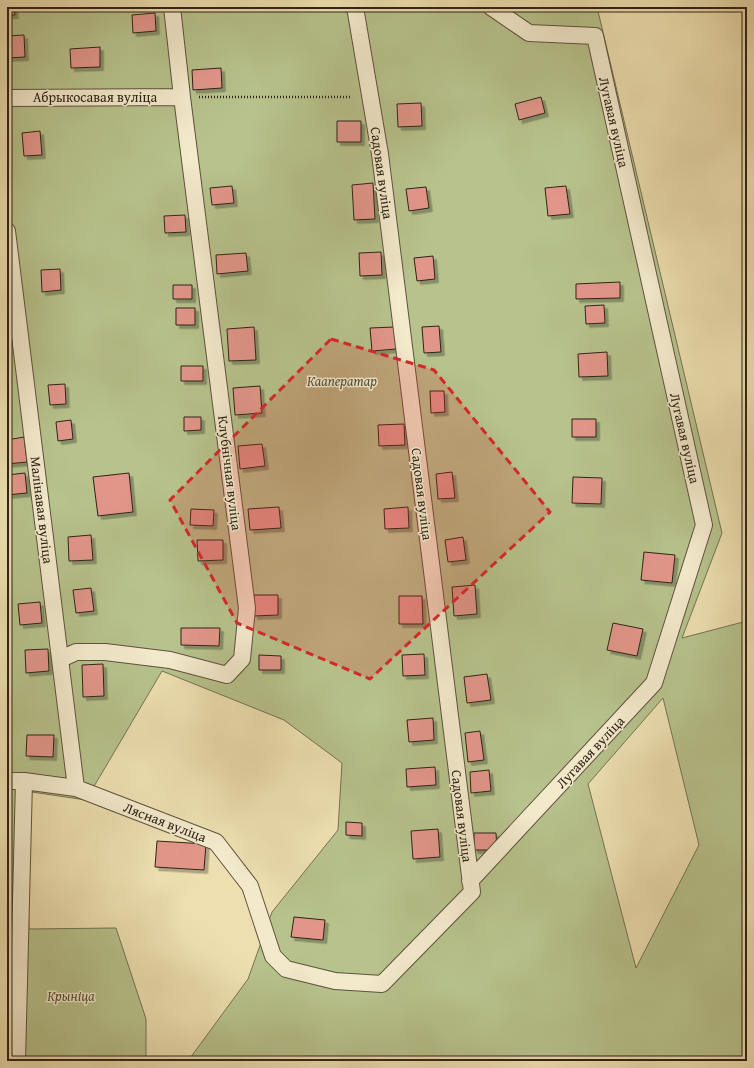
<svg xmlns="http://www.w3.org/2000/svg" width="754" height="1068" font-family="'Gentium Book Plus',serif">
  <style>
    .green { fill: #b7c28c; stroke: #737252; fill-rule: evenodd }
    .building { fill: #e2968a; stroke: #2f2318; filter: url(#shadow) }
    .lines { fill: none; stroke-linecap: round; stroke-linejoin: round }
    .minor-casing { stroke: #5e523e; stroke-width: 18 }
    .path { stroke: #2f2318; stroke-width: 2.5; stroke-dasharray: 1 2; stroke-linecap: butt }
    .minor { stroke: #f3eacc; stroke-width: 16 }
    .marked { fill: #d62828; fill-opacity: 0.2; stroke: #d62828; stroke-width: 3; stroke-dasharray: 8 5; stroke-linejoin: round }
    .labels { text-anchor: middle; dominant-baseline: central; stroke-width: 3; stroke-linejoin: round; paint-order: stroke }
    .street-label { font-size: 14px; fill: #2f2318; stroke: #f3eacc }
    .park-label { font-size: 14px; font-style: italic; fill: #514b35; stroke: #f3eacc }
  </style>
  <defs>
    <filter id="shadow"><feDropShadow dx="3.5" dy="3.5" stdDeviation="0" flood-color="#0004"/></filter>
  </defs>
  <rect width="100%" height="100%" fill="#eddfb0"/>
  <filter id="stains"><feTurbulence type="fractalNoise" baseFrequency=".005" numOctaves="4"/><feColorMatrix values="0 0 0 0 .2 0 0 0 0 .09 0 0 0 0 .02 0 0 0 .5 -.17"/></filter>
  <radialGradient id="worn" r=".72"><stop offset=".6" stop-color="#630" stop-opacity="0"/><stop offset="1" stop-color="#630" stop-opacity=".3"/></radialGradient>
  <path class="green" d="M 7,7 L 597,7 L 722,533 L 682,638 L 747,621 L 747,1061 L 188,1061 L 248,979 L 272,912 L 338,830 L 342,763 L 284,720 L 162,671 L 86,800 L 25,791 L 29,929 L 116,928 L 146,1019 L 146,1061 L 7,1061 ZM 663,698 L 699,845 L 636,968 L 588,784 Z"/>
  <path class="building" d="M 7,7 L 14,7 L 15,15 L 7,15 Z
    M 155,13 L 156,31 L 133,33 L 132,15 Z
    M 24,35 L 25,57 L 7,58 L 7,36 Z
    M 100,47 L 100,67 L 71,68 L 70,49 Z
    M 221,68 L 222,88 L 193,90 L 192,70 Z
    M 541,97 L 545,113 L 519,120 L 515,104 Z
    M 421,103 L 422,126 L 398,127 L 397,104 Z
    M 337,121 L 361,121 L 361,142 L 337,142 Z
    M 40,131 L 42,155 L 24,156 L 22,133 Z
    M 373,183 L 375,219 L 354,220 L 352,185 Z
    M 232,186 L 234,203 L 212,205 L 210,188 Z
    M 566,186 L 570,214 L 548,216 L 545,188 Z
    M 426,187 L 429,208 L 409,211 L 406,189 Z
    M 185,215 L 186,232 L 165,233 L 164,216 Z
    M 381,252 L 382,275 L 360,276 L 359,253 Z
    M 246,253 L 248,271 L 217,274 L 216,255 Z
    M 433,256 L 435,279 L 417,281 L 414,258 Z
    M 60,269 L 61,290 L 42,292 L 41,270 Z
    M 620,282 L 620,298 L 576,299 L 576,284 Z
    M 173,285 L 192,285 L 192,299 L 173,299 Z
    M 7,303 L 10,324 L 7,325 Z
    M 604,305 L 605,323 L 586,324 L 585,306 Z
    M 176,308 L 195,308 L 195,325 L 176,325 Z
    M 439,326 L 441,352 L 424,353 L 422,327 Z
    M 254,327 L 256,360 L 229,361 L 227,329 Z
    M 395,327 L 396,349 L 372,351 L 370,328 Z
    M 607,352 L 608,376 L 579,377 L 578,354 Z
    M 181,366 L 203,366 L 203,381 L 181,381 Z
    M 65,384 L 66,404 L 50,405 L 48,385 Z
    M 260,386 L 262,413 L 235,415 L 233,388 Z
    M 430,391 L 444,391 L 445,412 L 431,413 Z
    M 184,417 L 201,417 L 201,430 L 184,431 Z
    M 572,419 L 596,419 L 596,437 L 572,437 Z
    M 71,420 L 73,439 L 58,441 L 56,422 Z
    M 404,424 L 405,445 L 379,446 L 378,425 Z
    M 24,437 L 27,462 L 7,464 L 7,440 Z
    M 262,444 L 265,466 L 240,469 L 238,446 Z
    M 452,472 L 455,498 L 438,499 L 436,474 Z
    M 25,473 L 27,493 L 7,495 L 7,475 Z
    M 129,473 L 133,512 L 98,516 L 93,477 Z
    M 573,477 L 602,478 L 601,504 L 572,503 Z
    M 279,507 L 281,528 L 250,530 L 248,509 Z
    M 408,507 L 409,528 L 385,529 L 384,509 Z
    M 191,509 L 214,510 L 213,526 L 190,525 Z
    M 91,535 L 93,560 L 69,561 L 68,537 Z
    M 463,537 L 466,560 L 448,562 L 445,540 Z
    M 197,540 L 223,540 L 223,560 L 198,561 Z
    M 644,552 L 675,555 L 672,583 L 641,580 Z
    M 475,585 L 477,614 L 454,616 L 452,587 Z
    M 91,588 L 94,611 L 76,613 L 73,590 Z
    M 254,595 L 278,595 L 278,615 L 254,616 Z
    M 399,596 L 422,596 L 423,624 L 399,624 Z
    M 40,602 L 42,623 L 20,625 L 18,604 Z
    M 613,623 L 643,629 L 637,656 L 607,650 Z
    M 181,628 L 220,628 L 219,646 L 181,645 Z
    M 48,649 L 49,671 L 26,673 L 25,650 Z
    M 424,654 L 425,675 L 403,676 L 402,655 Z
    M 259,655 L 281,656 L 281,670 L 259,670 Z
    M 103,664 L 104,696 L 83,697 L 82,665 Z
    M 487,674 L 491,700 L 467,703 L 464,677 Z
    M 433,718 L 434,740 L 409,742 L 407,720 Z
    M 480,731 L 484,760 L 468,762 L 465,733 Z
    M 27,735 L 54,735 L 53,757 L 26,756 Z
    M 435,767 L 436,785 L 407,787 L 406,769 Z
    M 489,770 L 491,791 L 471,793 L 470,772 Z
    M 346,822 L 362,823 L 362,836 L 346,835 Z
    M 438,829 L 440,857 L 413,859 L 411,831 Z
    M 474,833 L 496,833 L 497,850 L 474,850 Z
    M 157,841 L 206,844 L 204,870 L 155,867 Z
    M 294,917 L 325,920 L 323,940 L 291,937 Z"/>
  <g class="lines">
    <g class="minor-casing">
      <path id="minor" d="M 7,98 L 182,97
        M 7,231 L 76,788
        M 61,659 L 76,652 L 105,652 L 170,660 L 227,675 L 242,659 L 247,608 L 182,97 L 172,7
        M 7,781 L 24,781 L 76,788 L 216,842 L 250,886 L 273,956 L 286,969 L 335,981 L 382,984 L 472,892 L 380,154 L 355,7
        M 470,881 L 654,683 L 704,525 L 595,36 L 529,33 L 491,7
        M 17,1061 L 24,781"/>
    </g>
    <path class="path" d="M 199,97 L 352,97"/>
    <use href="#minor" class="minor"/>
  </g>
  <path class="marked" d="M 331,339 L 434,370 L 550,512 L 370,679 L 237,623 L 170,500 Z"/>
  <g class="labels">
    <g class="street-label">
      <text x="95" y="97">Абрыкосавая вуліца</text>
      <text transform="translate(614 122) rotate(77)">Лугавая вуліца</text>
      <text transform="translate(382 173) rotate(82)">Садовая вуліца</text>
      <text transform="translate(685 438) rotate(77)">Лугавая вуліца</text>
      <text transform="translate(230 473) rotate(83)">Клубнічная вуліца</text>
      <text transform="translate(422 494) rotate(83)">Садовая вуліца</text>
      <text transform="translate(42 510) rotate(83)">Малінавая вуліца</text>
      <text transform="translate(590 752) rotate(-47)">Лугавая вуліца</text>
      <text transform="translate(462 816) rotate(83)">Садовая вуліца</text>
      <text transform="translate(165 822) rotate(21)">Лясная вуліца</text>
    </g>
    <g class="park-label">
      <text x="342" y="381">Кааператар</text>
      <text x="71" y="996">Крыніца</text>
    </g>
  </g>
  <rect width="754" height="1068" fill="none" stroke="#eddfb0" stroke-width="24"/>
  <rect x="8" y="8" width="738" height="1052" fill="none" stroke="#2f2318" stroke-width="2"/>
  <rect x="12" y="12" width="730" height="1044" fill="none" stroke="#2f2318"/>
  <rect width="100%" height="100%" filter="url(#stains)"/>
  <rect width="100%" height="100%" fill="url(#worn)"/>
</svg>
